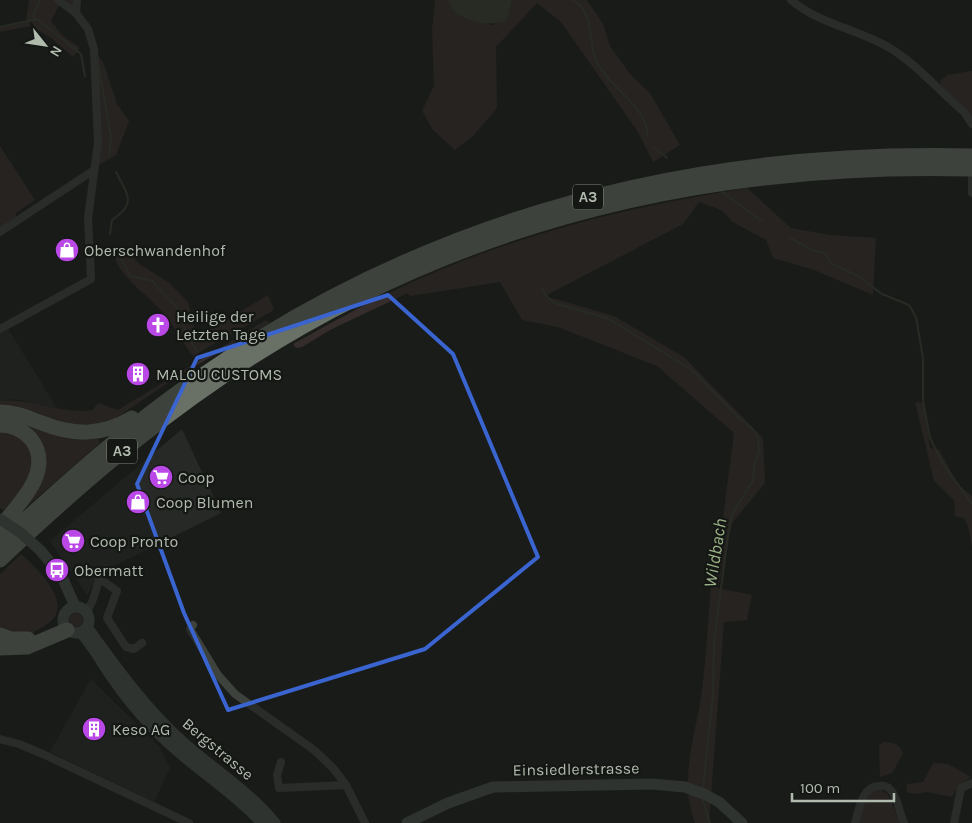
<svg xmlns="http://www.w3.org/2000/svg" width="972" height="823" font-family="Karla,sans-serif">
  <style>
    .built { fill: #262926 }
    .green { fill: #352d2c }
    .water { fill: #383f30 }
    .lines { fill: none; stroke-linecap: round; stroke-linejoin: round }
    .stream { stroke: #383f30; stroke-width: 2 }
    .minor { stroke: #3d423d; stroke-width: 8 }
    .secondary { stroke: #4a5049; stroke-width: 11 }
    .motorway { stroke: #697167; stroke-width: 15 }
    .secondary-bridge { stroke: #4a5049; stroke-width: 11 }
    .marked { fill: none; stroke: #3a64cf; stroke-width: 4; stroke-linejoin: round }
    .labels { text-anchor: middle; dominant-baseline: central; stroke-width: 4.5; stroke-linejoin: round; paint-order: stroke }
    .shield { fill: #151715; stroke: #82897f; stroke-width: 1 }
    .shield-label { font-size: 15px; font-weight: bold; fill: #b0baad }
    .poi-label { font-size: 16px; fill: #b0baad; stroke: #151715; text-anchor: start }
    .street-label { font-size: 16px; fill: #b0baad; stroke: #151715 }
    .water-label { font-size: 18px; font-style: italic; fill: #9bb287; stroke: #151715 }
  </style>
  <rect width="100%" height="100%" fill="#1a1c1a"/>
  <path class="built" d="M 8,329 L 57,408 L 16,399 L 0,401 L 0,334 Z
    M 182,429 L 221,513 L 100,573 L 87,595 L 50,541 Z
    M 91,679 L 160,748 L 170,768 L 154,802 L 50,752 Z"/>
  <path class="green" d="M 29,0 L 75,0 L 75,10 L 62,0 L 51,21 L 61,34 L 80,48 L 73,57 L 51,38 L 31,26 L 0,32 L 0,27 L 26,21 Z
    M 435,0 L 448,0 L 453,10 L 470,19 L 493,25 L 508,18 L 512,0 L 587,0 L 603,24 L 610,46 L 630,74 L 650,93 L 680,145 L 653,162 L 638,132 L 561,22 L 537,3 L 496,47 L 497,108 L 474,135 L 455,150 L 433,130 L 422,111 L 434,85 L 432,30 Z
    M 96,53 L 103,62 L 117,104 L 129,121 L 116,155 L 99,165 Z
    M 972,71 L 972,119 L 940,85 L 941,80 L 947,75 Z
    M 0,146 L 35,200 L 16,213 L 16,218 L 0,229 Z
    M 747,188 L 791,228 L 829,235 L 876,238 L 873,295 L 814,270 L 773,258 L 766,240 L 731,221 C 726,209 709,206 699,202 L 683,224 L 545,296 L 614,316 L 684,357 L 763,438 L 765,483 L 732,523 L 718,588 L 752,595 L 747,620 L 724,622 L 709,823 L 695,823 C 678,778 696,736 702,690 C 706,656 708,621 711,586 L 714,587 L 734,433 L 657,366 L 558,327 L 522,320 L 500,282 L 410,296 L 408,293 L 330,330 L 302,347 L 296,348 L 293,344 C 331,323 368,302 408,284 C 514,235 631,206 747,188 Z
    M 124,246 L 139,264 L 168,282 L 188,302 L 197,338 L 268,295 L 274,310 L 193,356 C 182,342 172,322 162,311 C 149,296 112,272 115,251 Z
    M 266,320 L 270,323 L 178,376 L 107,424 L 86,429 L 0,409 L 0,401 C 32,397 61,415 93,410 L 98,403 L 118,410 Z
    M 915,402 L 924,403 L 930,448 L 939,450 L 958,484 L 972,496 L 972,547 L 968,526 L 964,518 L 955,516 L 954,500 L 934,481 Z
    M 31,423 C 55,436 69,444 98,438 L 100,443 L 15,517 L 0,508 L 0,432 Z
    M 21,554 C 35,567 70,598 53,619 C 49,624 40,628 34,632 L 36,641 L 0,645 L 0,574 Z
    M69 620a7 7 0 1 1 14 0a7 7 0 1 1-14 0Z
    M 883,742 C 893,743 900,743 903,754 L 892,773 L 880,777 L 879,745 Z
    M 933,763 L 948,764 L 971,777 L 959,785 L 952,797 L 927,792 L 914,794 L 906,792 L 907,784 L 923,782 Z
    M 878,788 L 888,794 L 900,823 L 856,823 L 864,798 Z"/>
  <path class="water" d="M 448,0 L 512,0 L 508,18 C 495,29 466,22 453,10 C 451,8 449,3 448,0 Z"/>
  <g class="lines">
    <path class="stream" d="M 573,0 C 594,11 588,41 596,60 C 609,89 644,102 648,135
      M 35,20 L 33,15 L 40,0
      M 0,27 L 37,19 L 81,54 L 85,76
      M 98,64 L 111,136 L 109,155
      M 654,148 L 667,158
      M 722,192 L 762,221
      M 110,234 L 112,220 C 137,203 128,196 116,172
      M 790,238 L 814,251 L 825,253 L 831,263 L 858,276 L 882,294 L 909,305 L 916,317 L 923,358 L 923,401 L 930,438 L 943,464 L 972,504
      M 119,254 L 130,276 L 153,281 C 161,293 172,300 179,311 C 182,316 181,322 184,327 C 187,335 192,344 198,352
      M 542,289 L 548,298 L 554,303 L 609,319 L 692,370 L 741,420 L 751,427 L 758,437 L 759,452 L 754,464 L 753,481 L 732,514 L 728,536 L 714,641 L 713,694 L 703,788
      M 702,797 L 710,823"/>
    <path class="minor" d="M 791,0 C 819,24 857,29 888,47 C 916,63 939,91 964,112 L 972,124
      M 76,13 L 77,0
      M 972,177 L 972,193
      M 0,232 L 94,170
      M 0,329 L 91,279 L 88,218 L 98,143 L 94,49 L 88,29 L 76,13 L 58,0
      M 99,578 L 117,591 L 107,618 L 126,647 L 134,649 L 142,643
      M 86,612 C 98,597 95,581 105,569
      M 193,625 L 190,629 L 218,675 L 235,694 L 314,750 L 333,768 L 346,785 L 365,823
      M 0,739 L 19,744 L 45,755 L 189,823
      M 281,762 L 277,775 L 279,788 L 346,785
      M 855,823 C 859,810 862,786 879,786 C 885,785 890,788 893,793 C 898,801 900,814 904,823
      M 954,823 L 961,788 L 972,783"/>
    <path class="secondary" d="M 41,551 L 62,577 L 75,606
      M63 620a13 13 0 1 1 26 0a13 13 0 1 1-26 0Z
      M 87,627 C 116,667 145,708 183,742 C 213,769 249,791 275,823
      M 80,632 C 93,645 100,661 111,676 C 123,694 137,711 152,727 C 185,763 229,787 262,823
      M 407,823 L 448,803 L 493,787 L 652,784 L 685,787 L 704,794 L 719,802 L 742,823"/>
    <path class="motorway" d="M 0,412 C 15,412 28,418 42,423 C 74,436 102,436 132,418
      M 0,425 C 12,425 23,430 31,439 C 55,470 19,504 0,527
      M 0,543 C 64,484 128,426 200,377 C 432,216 691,149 972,156
      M 0,560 C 70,494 142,431 222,377 C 447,224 702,162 972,169
      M 0,635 L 11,639 L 28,639
      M 0,648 L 27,647 L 67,630"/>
    <path class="secondary-bridge" d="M 0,519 L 21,533 L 41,551"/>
  </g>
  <path d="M0 0H972V823H0ZM 388,295 L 453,354 L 538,557 L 425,649 L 228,710 L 184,613 L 137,484 L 197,358 Z" fill="#1a1c1a" fill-opacity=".55" fill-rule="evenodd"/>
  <path class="marked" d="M 388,295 L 453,354 L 538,557 L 425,649 L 228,710 L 184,613 L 137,484 L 197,358 Z"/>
  <defs>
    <g id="shop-disc" transform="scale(1.25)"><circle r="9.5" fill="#ba48e6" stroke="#151715"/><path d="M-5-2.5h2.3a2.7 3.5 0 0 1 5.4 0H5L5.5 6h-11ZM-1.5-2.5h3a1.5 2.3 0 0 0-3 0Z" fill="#fff"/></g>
    <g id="church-disc" transform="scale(1.25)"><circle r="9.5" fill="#ba48e6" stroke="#151715"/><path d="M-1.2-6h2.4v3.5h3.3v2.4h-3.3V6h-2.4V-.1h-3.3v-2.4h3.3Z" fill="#fff"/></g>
    <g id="building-disc" transform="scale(1.25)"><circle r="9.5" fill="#ba48e6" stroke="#151715"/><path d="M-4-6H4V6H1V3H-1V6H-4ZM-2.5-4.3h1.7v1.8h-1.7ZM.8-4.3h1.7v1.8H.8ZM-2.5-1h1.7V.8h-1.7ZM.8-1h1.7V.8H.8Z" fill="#fff"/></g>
    <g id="supermarket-disc" transform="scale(1.25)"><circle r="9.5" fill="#ba48e6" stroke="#151715"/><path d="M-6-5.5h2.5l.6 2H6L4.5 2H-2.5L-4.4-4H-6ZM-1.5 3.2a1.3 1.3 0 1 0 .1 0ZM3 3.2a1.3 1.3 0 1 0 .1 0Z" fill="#fff"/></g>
    <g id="bus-disc" transform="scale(1.25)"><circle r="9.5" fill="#ba48e6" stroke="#151715"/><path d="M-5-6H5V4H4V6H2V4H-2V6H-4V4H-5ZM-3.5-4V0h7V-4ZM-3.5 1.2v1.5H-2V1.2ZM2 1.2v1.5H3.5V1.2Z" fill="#fff"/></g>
  </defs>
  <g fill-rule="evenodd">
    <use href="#shop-disc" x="67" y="250"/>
    <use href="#church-disc" x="158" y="325"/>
    <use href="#building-disc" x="138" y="374"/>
    <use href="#supermarket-disc" x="161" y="477"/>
    <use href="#shop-disc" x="138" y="502"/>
    <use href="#supermarket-disc" x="73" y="541"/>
    <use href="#bus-disc" x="57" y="570"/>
    <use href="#building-disc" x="94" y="729"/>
  </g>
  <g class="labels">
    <g class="shield">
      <rect x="573" y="184.5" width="30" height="25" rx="4"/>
      <rect x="107" y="438.5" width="30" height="25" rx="4"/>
    </g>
    <g class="shield-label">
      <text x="588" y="197">A3</text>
      <text x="122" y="451">A3</text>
    </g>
    <g class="poi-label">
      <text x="84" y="250">Oberschwandenhof</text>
      <text x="176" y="316">Heilige der<tspan x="176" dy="18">Letzten Tage</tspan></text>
      <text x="156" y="374">MALOU CUSTOMS</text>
      <text x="178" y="477">Coop</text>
      <text x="156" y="502">Coop Blumen</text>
      <text x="90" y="541">Coop Pronto</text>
      <text x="74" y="570">Obermatt</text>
      <text x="112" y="729">Keso AG</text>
    </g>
    <g class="street-label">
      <text transform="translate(218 749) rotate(40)">Bergstrasse</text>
      <text transform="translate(576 769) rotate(-1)">Einsiedlerstrasse</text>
    </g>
    <g class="water-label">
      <text transform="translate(715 553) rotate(-81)">Wildbach</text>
    </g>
  </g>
  <g transform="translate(45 45) rotate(120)" stroke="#151715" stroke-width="4" paint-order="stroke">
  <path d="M0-4L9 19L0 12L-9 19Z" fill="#b0baad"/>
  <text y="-8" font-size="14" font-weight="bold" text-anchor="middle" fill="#b0baad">N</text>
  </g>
  <path d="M792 793v8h102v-8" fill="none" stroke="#b0baad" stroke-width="2.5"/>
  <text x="800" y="793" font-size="15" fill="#b0baad" stroke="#151715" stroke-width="4" paint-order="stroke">100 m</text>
</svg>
